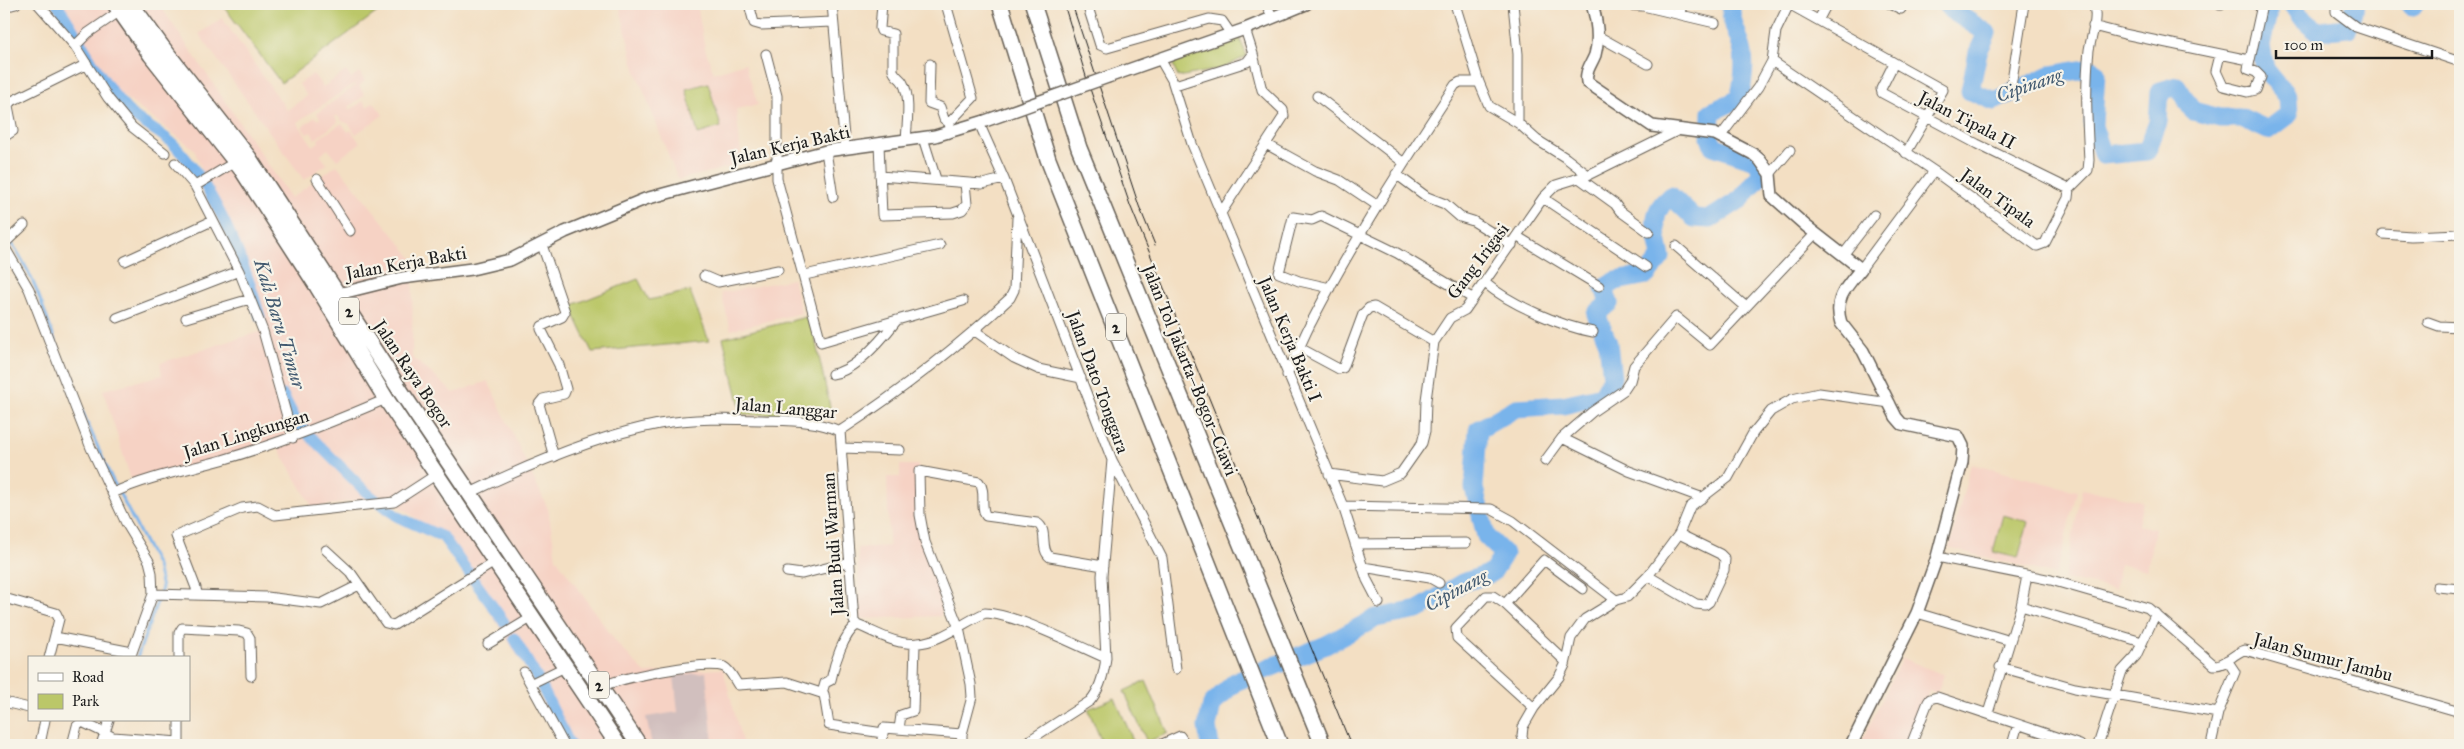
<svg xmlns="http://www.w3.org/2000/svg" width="2464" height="749" font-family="'IM FELL Great Primer',serif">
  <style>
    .built { fill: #f6d2c4 }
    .industrial { fill: #d1bfbe }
    .green { fill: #bbc769; stroke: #6c7242 }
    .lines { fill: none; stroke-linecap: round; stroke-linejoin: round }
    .stream { stroke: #79b4eb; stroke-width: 3 }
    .canal { stroke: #79b4eb; stroke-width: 11 }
    .river { stroke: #79b4eb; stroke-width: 19 }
    .street-casing { stroke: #676056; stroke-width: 11 }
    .secondary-casing { stroke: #676056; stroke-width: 14 }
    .highway-casing { stroke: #676056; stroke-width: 18 }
    .street { stroke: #fff; stroke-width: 9 }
    .secondary { stroke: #fff; stroke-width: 11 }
    .highway { stroke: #fff; stroke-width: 15 }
    .tram { stroke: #1c1c1c; stroke-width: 1 }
    .secondary-bridge-casing { stroke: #676056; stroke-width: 14; stroke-linecap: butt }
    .secondary-bridge { stroke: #fff; stroke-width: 11 }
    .labels { text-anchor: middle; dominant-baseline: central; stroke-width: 4.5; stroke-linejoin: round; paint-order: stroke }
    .shield { fill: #f7f3e8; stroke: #5e5c59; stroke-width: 1 }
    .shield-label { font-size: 16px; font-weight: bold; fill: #1c1c1c }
    .street-label { font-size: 18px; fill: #1c1c1c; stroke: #f7f3e8 }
    .water-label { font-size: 19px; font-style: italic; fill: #41596f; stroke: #f7f3e8 }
  </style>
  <rect width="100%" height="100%" fill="#f7f3e8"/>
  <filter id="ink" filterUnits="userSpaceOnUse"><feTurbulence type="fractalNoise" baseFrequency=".02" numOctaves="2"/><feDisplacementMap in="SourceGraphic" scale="10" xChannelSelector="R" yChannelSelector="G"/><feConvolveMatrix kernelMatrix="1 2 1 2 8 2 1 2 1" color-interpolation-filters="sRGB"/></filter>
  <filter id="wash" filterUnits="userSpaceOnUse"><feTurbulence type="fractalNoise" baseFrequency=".0096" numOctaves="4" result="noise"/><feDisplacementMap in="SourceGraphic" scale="20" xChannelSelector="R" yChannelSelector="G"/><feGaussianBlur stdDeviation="1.12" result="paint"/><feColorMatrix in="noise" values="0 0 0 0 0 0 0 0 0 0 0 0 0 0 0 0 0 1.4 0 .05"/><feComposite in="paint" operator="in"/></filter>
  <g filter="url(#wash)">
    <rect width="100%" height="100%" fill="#f3dfc3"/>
    <path class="built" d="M 62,4 L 159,4 L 291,198 L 337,165 L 413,259 L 412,357 L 454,393 L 488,381 L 548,509 L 556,558 L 616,642 L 645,673 L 723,669 L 743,745 L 573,745 L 443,537 L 383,495 L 313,508 L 276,444 L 132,483 L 103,390 L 162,375 L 160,363 L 262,331 L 194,149 L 112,88 Z
      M 619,4 L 697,4 L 705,49 L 714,73 L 745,63 L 758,105 L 736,109 L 742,164 L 678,180 L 634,66 Z
      M 222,18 L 287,110 L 307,96 L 299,84 L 313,74 L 323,87 L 346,71 L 351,78 L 359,72 L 365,81 L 359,86 L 365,95 L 348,107 L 350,110 L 363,101 L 367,107 L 374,102 L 383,115 L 356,134 L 349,124 L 342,121 L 337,115 L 335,117 L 338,122 L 315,139 L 311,132 L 307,134 L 302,127 L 315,117 L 318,120 L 320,118 L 317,113 L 355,86 L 354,84 L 297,122 L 313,146 L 319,142 L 318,139 L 342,123 L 348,132 L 351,130 L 360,143 L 337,160 L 328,149 L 320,155 L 327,164 L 304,180 L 199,34 Z
      M 793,279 L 801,313 L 731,330 L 721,293 Z
      M 1971,464 L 2077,491 L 2056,575 L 1949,548 Z
      M 900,465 L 918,465 L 918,503 L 942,593 L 941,616 L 859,619 L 858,548 L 889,546 L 887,477 L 900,477 Z
      M 2082,489 L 2143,501 L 2138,525 L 2155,529 L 2147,570 L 2120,564 L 2115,589 L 2064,579 Z
      M 1902,658 L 1944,675 L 1937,693 L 1929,691 L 1909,745 L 1860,745 Z"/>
    <path class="industrial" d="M 706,672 L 713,744 L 652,745 L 646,717 L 678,712 L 674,676 Z"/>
    <path class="green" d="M 222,4 L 375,4 L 380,10 L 281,83 Z
      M 1239,37 L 1247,56 L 1221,69 L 1178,77 L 1172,62 Z
      M 708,83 L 721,127 L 698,134 L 686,89 Z
      M 638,279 L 649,300 L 690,291 L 709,341 L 592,352 L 570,306 Z
      M 810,316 L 832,416 L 742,414 L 723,338 Z
      M 2003,515 L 2028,522 L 2018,558 L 1993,552 Z
      M 1146,681 L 1168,733 L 1147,742 L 1124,691 Z
      M 1115,698 L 1135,745 L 1103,745 L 1088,709 Z"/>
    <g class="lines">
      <path class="stream" d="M 4,233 C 33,269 45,313 60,356
        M 76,397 L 110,475 L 157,566 L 162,588 L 137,658"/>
      <path class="canal" d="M 57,4 C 80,38 98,78 126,109 C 140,124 163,132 177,148 C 216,191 245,262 260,317
        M 283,395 L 298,424 L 366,492 L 398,517 L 443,537 L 504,622
        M 514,638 L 539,681 L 570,745"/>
      <path class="river" d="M 1946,4 L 1951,10 L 1987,33 L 1978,52 L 1970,91 L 1994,101 L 2050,75 L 2091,68 L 2096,73 L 2093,126 L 2103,155 L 2147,151 L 2158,122 L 2160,91 L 2177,86 L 2193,111 L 2220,118 L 2242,118 L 2268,130 L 2289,114 L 2288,97 L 2265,69 L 2261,45 L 2270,4
        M 2292,4 L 2300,16 L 2317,31 L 2348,28 L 2355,4
        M 2409,4 L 2413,7 L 2415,4
        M 1210,745 L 1207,727 L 1212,704 L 1235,682 L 1326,645 L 1376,618 L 1418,610 L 1462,583 L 1492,573 L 1504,554 L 1486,536 L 1474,488 L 1478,430 L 1516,408 L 1563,405 L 1602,396 L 1612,378 L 1608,343 L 1596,314 L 1609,303 L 1604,288 L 1616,281 L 1647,275 L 1661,257 C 1656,232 1648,212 1671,196 L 1694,218 L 1710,219 L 1741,199 L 1763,172 L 1755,160 L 1713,146 L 1710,138 L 1711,112 L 1739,99 C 1743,84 1745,68 1743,53 C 1740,36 1729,21 1731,4"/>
    </g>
  </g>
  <g filter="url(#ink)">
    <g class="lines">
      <g class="street-casing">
        <path id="street" d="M 38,4 L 75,46 L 108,98 L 132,127 L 165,153
          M 749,4 L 754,23 L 761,25 L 832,22
          M 832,4 L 845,148
          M 882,4 L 880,28 L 881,31 L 893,34 L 893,70 C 895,77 900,77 903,83 C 911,98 907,123 906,140
          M 946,4 L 973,98 L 949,123 L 951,132
          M 1087,4 L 1100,45 L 1107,48 L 1209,19 L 1222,21 L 1231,34
          M 1266,4 L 1273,18
          M 1455,4 L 1479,82 L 1489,106 L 1518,123 L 1537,140 L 1566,158 L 1588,175
          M 1513,4 L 1518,54 L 1518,123
          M 1789,4 L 1943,90 L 1906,153
          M 1890,4 L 1901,9
          M 2220,4 L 2221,4
          M 2336,4 L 2336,12 L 2356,27 L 2460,62
          M 1620,5 L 1643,6 L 1715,23
          M 4,7 L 16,4
          M 1680,14 L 1682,4
          M 1819,19 L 1827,4
          M 2093,26 L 2124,34 L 2249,60
          M 1598,36 L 1648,64
          M 75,46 L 88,33 L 120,11
          M 766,54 L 777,96 L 777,179 L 821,342 L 963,301
          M 2220,55 L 2216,71 L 2223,86 L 2247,92 L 2256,90 L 2261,77 L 2256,72 L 2248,69 L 2262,5 L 2255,4
          M 1160,59 L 1172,80 L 1192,144 L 1343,506 L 1367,580 L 1379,603
          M 1772,61 L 1934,171 L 2037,246 L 2045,243 L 2068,198 L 2069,189
          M 1894,63 L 1881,89 L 1882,93 L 1977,144 L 2069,189
          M 930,64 L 929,103 L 940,107 L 944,119 L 949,123
          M 1175,85 L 1247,62 L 1253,54 L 1245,29
          M 2011,86 L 2024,4
          M 1317,96 L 1404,163
          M 979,123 L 1004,179 L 1112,460 L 1102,576 L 1106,658 C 1104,673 1100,690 1090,701 L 1022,745
          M 4,137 L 13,131 L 8,106 L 10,102 L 87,64
          M 1720,137 L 1758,87 L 1772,61 L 1776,31 L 1789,4
          M 923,138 L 936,179
          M 879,144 L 882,215 L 953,213 L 962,210 L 967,204 L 965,183
          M 1266,144 L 1315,171 L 1339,180 L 1378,206
          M 826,151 L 833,197
          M 175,163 L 195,186 L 239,271 L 263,331 L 293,438
          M 1396,174 L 1427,197 L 1445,204 L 1460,217 L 1473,221 L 1512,245
          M 1770,174 L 1790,150
          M 880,176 L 982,184 L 1004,179
          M 1579,178 L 1615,204 L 1620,211 L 1649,232
          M 317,179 L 350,231
          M 195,186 L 235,162
          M 2069,189 L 2088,170 L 2089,160 C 2087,123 2085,86 2089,50 C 2091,37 2099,16 2093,4
          M 1543,198 L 1646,267
          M 1221,213 L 1284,116 L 1283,110 L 1262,90 L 1253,54
          M 2383,234 L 2411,236 L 2460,234
          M 1518,237 L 1599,286
          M 4,244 L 24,225
          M 542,245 L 565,312 L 562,317 L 542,326 L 541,329 L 559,365 L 566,389 L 564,394 L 543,399 L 539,404 L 554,457
          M 4,246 L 29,289 L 91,448 L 126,523 L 149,561 L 152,573 L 153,594 L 130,658
          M 1676,246 L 1746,307
          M 1843,255 L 1874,215
          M 125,261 L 212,221
          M 1861,269 L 1934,171
          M 805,275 L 940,245
          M 704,276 L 718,282 L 778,270
          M 1485,283 C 1510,304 1560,326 1593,332
          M 1330,288 L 1299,281 L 1279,273 L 1293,217 L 1312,220 L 1321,216 L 1397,253 L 1472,298
          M 117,318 L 239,271
          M 186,318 L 250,299
          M 2428,322 L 2439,326 L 2460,327
          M 975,331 L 1014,358 L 1038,369 L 1081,378
          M 1300,348 L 1339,369 L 1343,368 L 1363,314 L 1369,308 L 1374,307 L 1434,342
          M 832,374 C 855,371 883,338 897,320
          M 1287,375 C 1296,357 1303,337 1313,319 C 1355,238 1405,161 1455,85 L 1460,82 L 1479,82
          M 840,431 L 854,621 L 857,625 C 871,630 885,639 900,642 C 933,650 957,625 985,613 C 1016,614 1076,645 1106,658
          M 840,431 C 901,391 957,348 1010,298 L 1014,290 L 1017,218
          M 1562,438 L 1592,412 L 1624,390 L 1630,381 L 1634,366 L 1676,317 L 1710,345 L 1815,234
          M 842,448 L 900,450
          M 1112,460 L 1162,558 L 1176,669
          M 1545,461 L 1562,438 L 1629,471 L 1703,498
          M 1329,474 L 1382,481 L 1401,473 L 1422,443 L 1425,431 L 1426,400 L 1434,342 L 1450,318 L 1465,310 L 1543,198 L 1556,185 L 1588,175 L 1681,129
          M 113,493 C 147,477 186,470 222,460 C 280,443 331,423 386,399
          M 470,493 C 528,465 596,436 659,424 C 693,418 728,419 762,420 C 789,421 815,420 840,431
          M 1343,506 L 1491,509 L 1513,521 L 1616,600
          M 1355,544 L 1466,543
          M 326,550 L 351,573 L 386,623 L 394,625 L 496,561
          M 1937,557 L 2051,580 L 2148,608 L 2214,665 C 2226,666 2233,653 2245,650 L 2460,712
          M 1363,567 L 1430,578 L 1439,583
          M 787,572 L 802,574 L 850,562
          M 1648,576 L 1696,604 L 1705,605 L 1709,602 L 1724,570 L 1725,559 L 1720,554 L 1679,534
          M 2437,587 L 2460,589
          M 153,594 L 267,597 L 321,604 L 359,585
          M 197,595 L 196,588 L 176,536 L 242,508 L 258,506 L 275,515 L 394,502 L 437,474
          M 4,598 L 56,613 L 59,619 L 49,658
          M 1505,604 L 1565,661
          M 2021,606 L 2142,642
          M 1917,613 L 2004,639
          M 55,637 L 132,652
          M 488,644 L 534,616
          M 179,658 L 179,633 L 182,628 L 239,631 L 247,633 L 250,638 L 251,676
          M 2000,667 L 2075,688 L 2218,713
          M 524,672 L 564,745
          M 532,683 L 567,666
          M 601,687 C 619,678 706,660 724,667 C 730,670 734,679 738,685 L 787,682 L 824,694 L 829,725 L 883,733
          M 822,693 L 825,683 L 831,680 C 834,664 844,633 857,625
          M 4,702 L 29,708
          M 1534,708 L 1457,638 L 1456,628 L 1486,596 L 1493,596 L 1505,604 L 1544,560 L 1583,589
          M 1988,713 L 2021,606 L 2027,576
          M 899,729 L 901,715 L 913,711 L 915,644
          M 2212,740 L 2218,713 L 2235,672 L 2227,660
          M 40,744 L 45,720
          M 72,745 L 77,726 L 82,722 L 113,737 L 179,742
          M 101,745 L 109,720
          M 179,745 L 179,720
          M 881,745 L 884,728 L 962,734
          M 962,745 L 962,734 L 972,697 L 971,684 L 959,628 L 925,542 L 920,515 L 919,471 L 979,482 C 987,492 979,506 986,516 L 1037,523 C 1049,530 1039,549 1050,557 L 1103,566
          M 1160,745 L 1180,736 L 1186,745
          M 1525,745 L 1522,736 L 1523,727 L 1534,708 L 1559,677 L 1565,665 L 1571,638 L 1585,619 L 1616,600 L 1627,597 L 1648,576 L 1679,534 L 1690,507 L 1728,478 L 1753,433 L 1771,411 L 1792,399 L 1819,393 L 1890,403
          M 1911,745 L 1928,702 L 1930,699 L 1937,697 L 2080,745
          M 2012,745 L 2018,724
          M 2098,745 L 2122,671 L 2136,656 L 2156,613"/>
      </g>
      <g class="secondary-casing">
        <path id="secondary" d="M 1592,4 C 1597,21 1600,38 1595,55 C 1591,65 1585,71 1587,82 L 1652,126 L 1715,134 L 1753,154 L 1760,160 L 1770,174 L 1772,196 L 1806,226 L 1861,269 C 1847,286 1833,299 1841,323 L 1863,351 L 1896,417 L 1902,424 L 1958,436 L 1963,446 L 1962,462 L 1937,557 L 1917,613 L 1851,745
          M 1108,77 L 1245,29 L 1306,4
          M 338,294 L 402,278 L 472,269 L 510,260 L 565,232 L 645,199 L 697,185 L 826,151 L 935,136 L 985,121"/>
      </g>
      <g class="highway-casing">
        <path id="highway" d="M 115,4 L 151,55 L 242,170 L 317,286 L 386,399 L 618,745
          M 131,4 L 162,47 L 249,158 L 402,393 L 639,745
          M 1000,4 L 1048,159 L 1280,745
          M 1033,4 L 1079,148 L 1323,745"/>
      </g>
      <use href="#street" class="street"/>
      <use href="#secondary" class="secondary"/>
      <use href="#highway" class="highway"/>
      <path class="tram" d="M 1064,4 L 1088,83 L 1130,205 L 1351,745
        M 1072,4 L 1139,206 L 1155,245"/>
      <g class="secondary-bridge-casing">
        <path id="secondary-bridge" d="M 985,121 L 1108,77"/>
      </g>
      <use href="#secondary-bridge" class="secondary-bridge"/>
    </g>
  </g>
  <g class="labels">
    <g class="shield">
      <rect x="339" y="297.5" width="20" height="27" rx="4"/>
      <rect x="1106" y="313.5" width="20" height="27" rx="4"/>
      <rect x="589" y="671.5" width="20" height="27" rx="4"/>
    </g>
    <g class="shield-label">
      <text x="349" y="311">2</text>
      <text x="1116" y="327">2</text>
      <text x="599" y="685">2</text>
    </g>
    <g class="street-label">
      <text transform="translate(1967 120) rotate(27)">Jalan Tipala II</text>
      <text transform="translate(790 145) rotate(-13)">Jalan Kerja Bakti</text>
      <text transform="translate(1998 198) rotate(36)">Jalan Tipala</text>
      <text transform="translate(1478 261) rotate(-53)">Gang Irigasi</text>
      <text transform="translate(406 263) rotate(-10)">Jalan Kerja Bakti</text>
      <text transform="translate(1290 339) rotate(67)">Jalan Kerja Bakti I</text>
      <text transform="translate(1190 370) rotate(68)">Jalan Tol Jakarta–Bogor–Ciawi</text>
      <text transform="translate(413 374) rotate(56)">Jalan Raya Bogor</text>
      <text transform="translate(1098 382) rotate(70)">Jalan Dato Tonggara</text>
      <text transform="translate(786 408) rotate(5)">Jalan Langgar</text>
      <text transform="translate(246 434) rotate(-17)">Jalan Lingkungan</text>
      <text transform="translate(833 544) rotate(-94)">Jalan Budi Warman</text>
      <text transform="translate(2323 657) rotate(15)">Jalan Sumur Jambu</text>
    </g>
    <g class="water-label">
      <text transform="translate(2029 85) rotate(-19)">Cipinang</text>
      <text transform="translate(280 324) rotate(73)">Kali Baru Timur</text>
      <text transform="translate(1456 590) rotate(-28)">Cipinang</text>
    </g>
  </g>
  <rect width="2464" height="749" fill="none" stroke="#f7f3e8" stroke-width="20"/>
  <rect x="28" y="656" width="162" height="65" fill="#f7f3e8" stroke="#9f9d96"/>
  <rect x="38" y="673" width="25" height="8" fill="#ffffff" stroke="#9f9d96"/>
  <text x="72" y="682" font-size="15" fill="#1c1c1c">Road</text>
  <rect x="38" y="694" width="25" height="15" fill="#bbc769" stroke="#9f9d96"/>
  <text x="72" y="706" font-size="15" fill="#1c1c1c">Park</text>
  <path d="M2276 50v8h156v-8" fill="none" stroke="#1c1c1c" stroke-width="2.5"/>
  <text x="2284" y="50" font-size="15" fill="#1c1c1c" stroke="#f7f3e8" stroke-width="4" paint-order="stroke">100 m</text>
</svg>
